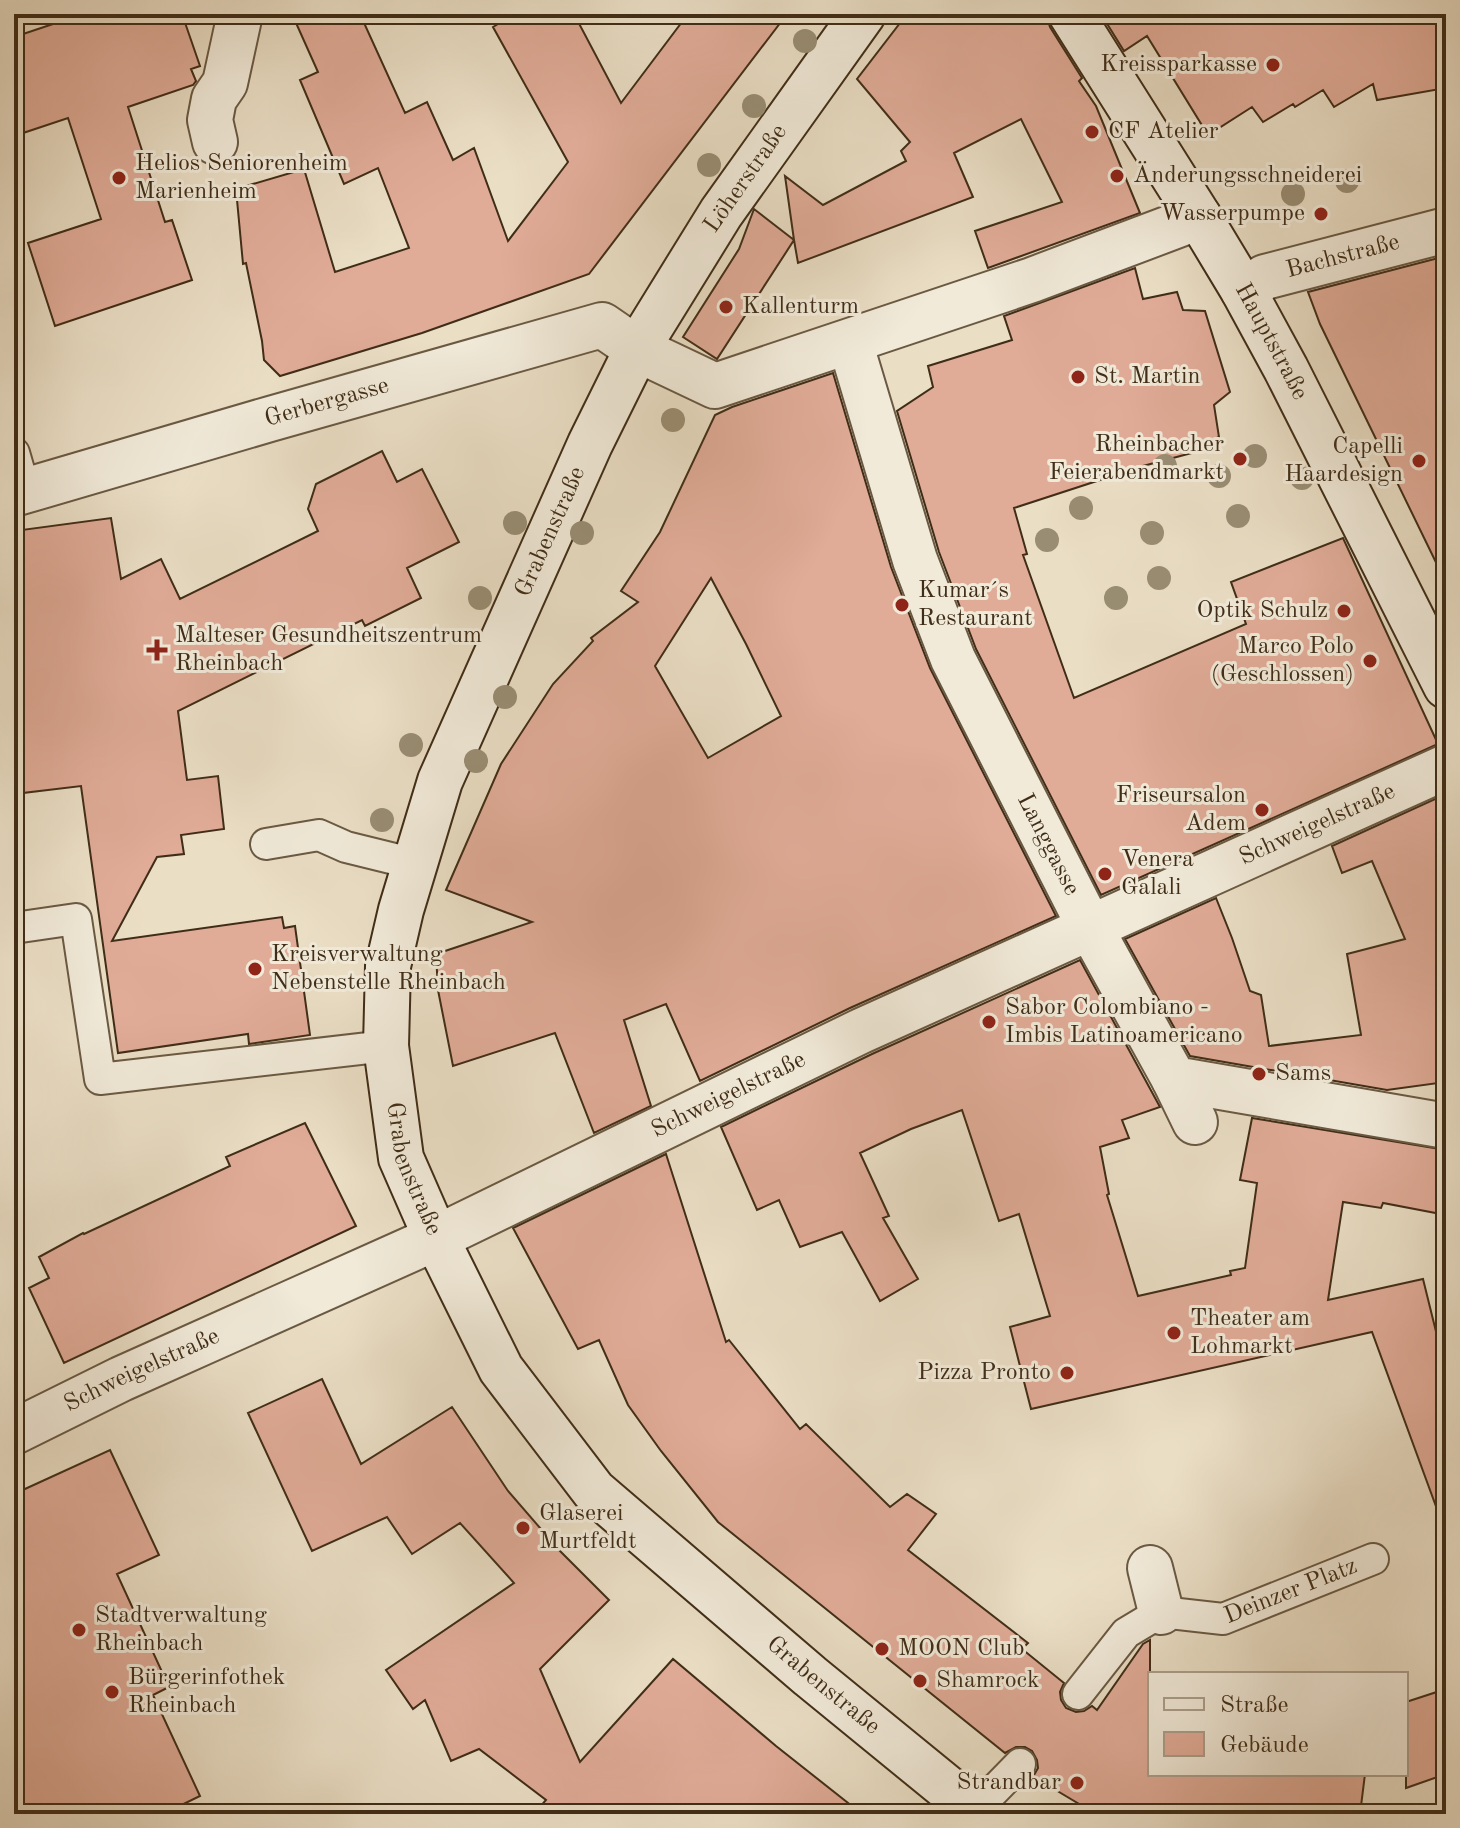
<svg xmlns="http://www.w3.org/2000/svg" width="1460" height="1828" font-family="'Old Standard TT',serif">
  <style>
    .building { fill: #e0ab97; stroke: #402d17; stroke-width: 2; fill-rule: evenodd }
    .lines { fill: none; stroke-linecap: round; stroke-linejoin: round }
    .service-casing { stroke: #6a5942; stroke-width: 34 }
    .pedestrian-casing { stroke: #6a5942; stroke-width: 48 }
    .minor-casing { stroke: #6a5942; stroke-width: 48 }
    .secondary-casing { stroke: #402d17; stroke-width: 48 }
    .service { stroke: #f1ead9; stroke-width: 30 }
    .pedestrian { stroke: #f1ead9; stroke-width: 44 }
    .minor { stroke: #f1ead9; stroke-width: 44 }
    .secondary { stroke: #f1ead9; stroke-width: 44 }
    .tree { fill: #998d73 }
    .poi-dot { fill: #8f2418; stroke: #f1ead9; stroke-width: 3 }
    .labels { text-anchor: middle; dominant-baseline: central; stroke-width: 6; stroke-linejoin: round; paint-order: stroke }
    .poi-label { font-size: 24px; fill: #402d17; stroke: #f1ead9; text-anchor: start }
    .street-label { font-size: 24px; fill: #402d17; stroke: #f1ead9 }
  </style>
  <rect width="100%" height="100%" fill="#eadec5"/>
  <filter id="stains"><feTurbulence type="fractalNoise" baseFrequency=".0025" numOctaves="4"/><feColorMatrix values="0 0 0 0 .2 0 0 0 0 .09 0 0 0 0 .02 0 0 0 .5 -.17"/></filter>
  <radialGradient id="worn" r=".72"><stop offset=".6" stop-color="#630" stop-opacity="0"/><stop offset="1" stop-color="#630" stop-opacity=".3"/></radialGradient>
  <path class="building" d="M 83,14 L 182,14 L 200,66 L 191,69 L 196,81 L 193,85 L 128,107 L 165,222 L 172,220 L 192,280 L 55,326 L 28,243 L 101,219 L 68,118 L 14,136 L 14,37 Z
    M 292,14 L 360,14 L 405,113 L 427,102 L 453,160 L 474,148 L 508,241 L 568,162 L 493,27 L 515,14 L 574,14 L 621,103 L 688,14 L 787,14 L 589,274 L 422,333 L 280,376 L 264,360 L 262,341 L 246,263 L 243,264 L 236,189 L 304,169 L 335,272 L 409,248 L 378,168 L 344,184 L 300,80 L 318,72 Z
    M 907,14 L 1046,14 L 1050,27 L 1082,78 L 1079,81 L 1096,106 L 1140,213 L 988,268 L 975,231 L 1062,202 L 1021,119 L 954,153 L 973,197 L 798,263 L 794,240 L 717,359 L 683,337 L 739,249 L 754,209 L 794,240 L 785,176 L 823,205 L 906,161 L 901,151 L 910,142 L 857,79 Z
    M 1101,14 L 1446,14 L 1446,88 L 1377,100 L 1373,84 L 1334,107 L 1323,90 L 1295,107 L 1293,104 L 1263,122 L 1252,107 L 1208,135 L 1147,36 L 1124,51 Z
    M 1446,256 L 1446,583 L 1320,324 L 1308,292 Z
    M 1135,268 L 1143,299 L 1177,292 L 1183,310 L 1205,311 L 1230,392 L 1214,405 L 1219,437 L 1197,446 L 1199,451 L 1143,466 L 1014,508 L 1027,554 L 1023,555 L 1074,698 L 1246,624 L 1231,582 L 1343,538 L 1438,744 L 1101,895 L 976,649 L 939,552 L 897,411 L 933,387 L 928,366 L 1012,340 L 1004,316 Z
    M 833,373 L 891,567 L 930,668 L 1056,916 L 850,1008 L 700,1081 L 666,1004 L 624,1020 L 651,1106 L 594,1133 L 555,1033 L 453,1066 L 438,990 L 436,954 L 532,922 L 446,890 L 501,764 L 553,684 L 593,641 L 591,638 L 638,602 L 621,591 L 660,532 L 715,415 L 732,407 ZM 711,578 L 746,644 L 781,716 L 708,758 L 655,666 Z
    M 382,451 L 397,482 L 422,469 L 459,542 L 407,568 L 421,598 L 365,626 L 362,620 L 178,711 L 187,780 L 218,776 L 224,829 L 181,835 L 184,854 L 157,857 L 112,941 L 282,917 L 284,928 L 295,926 L 310,1035 L 249,1044 L 248,1034 L 118,1053 L 81,786 L 14,794 L 14,531 L 111,518 L 121,579 L 161,559 L 180,599 L 318,531 L 308,509 L 316,484 Z
    M 1446,794 L 1446,1082 L 1387,1090 L 1190,1056 L 1125,939 L 1216,898 L 1232,938 L 1250,991 L 1261,995 L 1269,1046 L 1361,1035 L 1347,954 L 1405,939 L 1372,861 L 1342,873 L 1332,846 Z
    M 1080,960 L 1160,1107 L 1122,1120 L 1129,1138 L 1100,1147 L 1109,1194 L 1107,1195 L 1138,1296 L 1231,1275 L 1230,1271 L 1245,1268 L 1257,1183 L 1240,1180 L 1252,1118 L 1446,1150 L 1446,1215 L 1383,1203 L 1381,1208 L 1343,1202 L 1328,1300 L 1423,1279 L 1446,1372 L 1446,1520 L 1441,1520 L 1372,1332 L 1031,1409 L 1010,1327 L 1050,1316 L 1019,1214 L 999,1221 L 962,1110 L 911,1129 L 860,1153 L 889,1216 L 883,1218 L 918,1279 L 880,1301 L 842,1232 L 800,1247 L 779,1200 L 757,1210 L 721,1127 L 872,1054 Z
    M 305,1123 L 356,1226 L 64,1363 L 29,1288 L 49,1278 L 39,1257 L 83,1233 L 84,1234 L 230,1166 L 226,1157 Z
    M 666,1154 L 726,1342 L 729,1340 L 800,1429 L 806,1424 L 890,1507 L 907,1494 L 936,1514 L 908,1550 L 1028,1643 L 1022,1649 L 1064,1683 L 1060,1692 L 1061,1700 L 1066,1708 L 1076,1712 L 1084,1711 L 1092,1706 L 1097,1710 L 1143,1644 L 1150,1640 L 1150,1774 L 1365,1774 L 1360,1814 L 1096,1814 L 1044,1783 L 1034,1775 L 1038,1768 L 1037,1760 L 1032,1751 L 1025,1747 L 1016,1747 L 1005,1753 L 718,1522 L 661,1451 L 628,1405 L 599,1340 L 578,1349 L 513,1228 Z
    M 322,1379 L 361,1464 L 452,1407 L 508,1491 L 560,1551 L 609,1600 L 540,1669 L 580,1762 L 673,1659 L 776,1746 L 862,1814 L 534,1814 L 546,1800 L 479,1749 L 451,1761 L 425,1700 L 413,1709 L 386,1670 L 514,1583 L 460,1523 L 412,1554 L 387,1517 L 312,1551 L 248,1413 Z
    M 110,1450 L 159,1555 L 117,1574 L 169,1687 L 153,1695 L 200,1796 L 163,1814 L 14,1814 L 14,1494 Z
    M 1446,1689 L 1446,1774 L 1406,1788 L 1406,1702 Z"/>
  <g class="lines">
    <g class="service-casing">
      <g id="service">
        <path d="M 14,453 L 25,491"/>
        <path d="M 266,844 L 319,835 L 346,847 L 415,864"/>
        <path d="M 14,928 L 76,919 L 100,1079 L 386,1046"/>
        <path id="s1" d="M 1078,1694 L 1126,1633 L 1161,1612 L 1223,1619 L 1373,1559"/>
        <path d="M 971,1814 L 1020,1764"/>
      </g>
    </g>
    <g class="pedestrian-casing">
      <path id="pedestrian" d="M 1150,1568 L 1161,1612"/>
    </g>
    <g class="minor-casing">
      <g id="minor">
        <path d="M 215,142 L 210,120 L 214,99 L 225,83 L 240,14"/>
        <path id="s2" d="M 1243,290 L 1265,277 L 1446,230"/>
        <path id="s3" d="M 850,342 L 915,560 L 953,659 L 1084,916 L 1174,1079 L 1446,1126"/>
        <path id="s4" d="M 14,494 L 270,419 L 602,325 L 637,349 L 715,386 L 1032,280 L 1199,217"/>
        <path d="M 1174,1079 L 1195,1122"/>
        <path id="s5" d="M 14,1432 L 121,1379 L 436,1238 L 861,1031 L 1446,767"/>
      </g>
    </g>
    <g class="secondary-casing">
      <g id="secondary">
        <path id="s6" d="M 863,14 L 721,213 L 637,349 L 590,444 L 440,781 L 401,910 L 388,966 L 386,1046 L 401,1158 L 436,1238 L 501,1369 L 594,1491 L 810,1676 L 979,1814"/>
        <path id="s7" d="M 1071,14 L 1199,217 L 1243,290 L 1286,369 L 1446,686"/>
      </g>
    </g>
    <use href="#service" class="service"/>
    <use href="#pedestrian" class="pedestrian"/>
    <use href="#minor" class="minor"/>
    <use href="#secondary" class="secondary"/>
  </g>
  <g class="tree">
    <circle cx="805" cy="41" r="12"/>
    <circle cx="754" cy="106" r="12"/>
    <circle cx="709" cy="165" r="12"/>
    <circle cx="1347" cy="181" r="12"/>
    <circle cx="1293" cy="194" r="12"/>
    <circle cx="673" cy="420" r="12"/>
    <circle cx="1255" cy="456" r="12"/>
    <circle cx="1165" cy="466" r="12"/>
    <circle cx="1219" cy="476" r="12"/>
    <circle cx="1302" cy="478" r="12"/>
    <circle cx="1081" cy="508" r="12"/>
    <circle cx="1238" cy="516" r="12"/>
    <circle cx="515" cy="523" r="12"/>
    <circle cx="582" cy="533" r="12"/>
    <circle cx="1152" cy="533" r="12"/>
    <circle cx="1047" cy="540" r="12"/>
    <circle cx="1159" cy="578" r="12"/>
    <circle cx="480" cy="598" r="12"/>
    <circle cx="1116" cy="598" r="12"/>
    <circle cx="505" cy="697" r="12"/>
    <circle cx="411" cy="745" r="12"/>
    <circle cx="476" cy="761" r="12"/>
    <circle cx="382" cy="820" r="12"/>
  </g>
  <g class="poi-dot">
    <circle cx="1273" cy="65" r="8"/>
    <circle cx="1092" cy="132" r="8"/>
    <circle cx="1117" cy="176" r="8"/>
    <circle cx="119" cy="178" r="8"/>
    <circle cx="1321" cy="214" r="8"/>
    <circle cx="726" cy="307" r="8"/>
    <circle cx="1078" cy="377" r="8"/>
    <circle cx="1240" cy="459" r="8"/>
    <circle cx="1419" cy="461" r="8"/>
    <circle cx="902" cy="605" r="8"/>
    <circle cx="1344" cy="611" r="8"/>
    <path d="M153 638h8v8h8v8h-8v8h-8v-8h-8v-8h8z"/>
    <circle cx="1370" cy="661" r="8"/>
    <circle cx="1262" cy="810" r="8"/>
    <circle cx="1105" cy="874" r="8"/>
    <circle cx="255" cy="969" r="8"/>
    <circle cx="989" cy="1022" r="8"/>
    <circle cx="1259" cy="1074" r="8"/>
    <circle cx="1174" cy="1333" r="8"/>
    <circle cx="1067" cy="1373" r="8"/>
    <circle cx="523" cy="1528" r="8"/>
    <circle cx="79" cy="1630" r="8"/>
    <circle cx="882" cy="1649" r="8"/>
    <circle cx="920" cy="1681" r="8"/>
    <circle cx="112" cy="1692" r="8"/>
    <circle cx="1077" cy="1783" r="8"/>
  </g>
  <g class="labels">
    <g class="poi-label">
      <text x="1257" y="65" text-anchor="end">Kreissparkasse</text>
      <text x="1108" y="132">CF Atelier</text>
      <text x="135" y="164">Helios Seniorenheim<tspan x="135" dy="28">Marienheim</tspan></text>
      <text x="1133" y="176">Änderungsschneiderei</text>
      <text x="1305" y="214" text-anchor="end">Wasserpumpe</text>
      <text x="742" y="307">Kallenturm</text>
      <text x="1094" y="377">St. Martin</text>
      <text x="1224" y="445" text-anchor="end">Rheinbacher<tspan x="1224" dy="28">Feierabendmarkt</tspan></text>
      <text x="1403" y="447" text-anchor="end">Capelli<tspan x="1403" dy="28">Haardesign</tspan></text>
      <text x="918" y="591">Kumar´s<tspan x="918" dy="28">Restaurant</tspan></text>
      <text x="1328" y="611" text-anchor="end">Optik Schulz</text>
      <text x="175" y="636">Malteser Gesundheitszentrum<tspan x="175" dy="28">Rheinbach</tspan></text>
      <text x="1354" y="647" text-anchor="end">Marco Polo<tspan x="1354" dy="28">(Geschlossen)</tspan></text>
      <text x="1246" y="796" text-anchor="end">Friseursalon<tspan x="1246" dy="28">Adem</tspan></text>
      <text x="1121" y="860">Venera<tspan x="1121" dy="28">Galali</tspan></text>
      <text x="271" y="955">Kreisverwaltung<tspan x="271" dy="28">Nebenstelle Rheinbach</tspan></text>
      <text x="1005" y="1008">Sabor Colombiano -<tspan x="1005" dy="28">Imbis Latinoamericano</tspan></text>
      <text x="1275" y="1074">Sams</text>
      <text x="1190" y="1319">Theater am<tspan x="1190" dy="28">Lohmarkt</tspan></text>
      <text x="1051" y="1373" text-anchor="end">Pizza Pronto</text>
      <text x="539" y="1514">Glaserei<tspan x="539" dy="28">Murtfeldt</tspan></text>
      <text x="95" y="1616">Stadtverwaltung<tspan x="95" dy="28">Rheinbach</tspan></text>
      <text x="898" y="1649">MOON Club</text>
      <text x="128" y="1678">Bürgerinfothek<tspan x="128" dy="28">Rheinbach</tspan></text>
      <text x="936" y="1681">Shamrock</text>
      <text x="1061" y="1783" text-anchor="end">Strandbar</text>
    </g>
    <g class="street-label">
      <text transform="translate(746 179) rotate(-55)">Löherstraße</text>
      <text stroke="none"><textPath href="#s2" startOffset="106">Bachstraße</textPath></text>
      <text stroke="none"><textPath href="#s7" startOffset="384">Hauptstraße</textPath></text>
      <text stroke="none"><textPath href="#s4" startOffset="326">Gerbergasse</textPath></text>
      <text transform="translate(551 532) rotate(-66)">Grabenstraße</text>
      <text stroke="none"><textPath href="#s5" startOffset="1438">Schweigelstraße</textPath></text>
      <text stroke="none"><textPath href="#s3" startOffset="542">Langgasse</textPath></text>
      <text stroke="none"><textPath href="#s5" startOffset="790">Schweigelstraße</textPath></text>
      <text stroke="none"><textPath href="#s6" startOffset="1278">Grabenstraße</textPath></text>
      <text stroke="none"><textPath href="#s5" startOffset="142">Schweigelstraße</textPath></text>
      <text stroke="none"><textPath href="#s1" startOffset="254">Deinzer Platz</textPath></text>
      <text stroke="none"><textPath href="#s6" startOffset="1952">Grabenstraße</textPath></text>
    </g>
  </g>
  <rect width="1460" height="1828" fill="none" stroke="#eadec5" stroke-width="48"/>
  <rect x="16" y="16" width="1428" height="1796" fill="none" stroke="#402d17" stroke-width="4"/>
  <rect x="24" y="24" width="1412" height="1780" fill="none" stroke="#402d17" stroke-width="2"/>
  <rect x="1148" y="1672" width="260" height="104" fill="#f1ead9" stroke="#aa9e8b" stroke-width="2"/>
  <rect x="1164" y="1698" width="40" height="12" fill="#f1ead9" stroke="#aa9e8b" stroke-width="2"/>
  <text x="1220" y="1712" font-size="24" fill="#402d17">Straße</text>
  <rect x="1164" y="1732" width="40" height="24" fill="#e0ab97" stroke="#aa9e8b" stroke-width="2"/>
  <text x="1220" y="1752" font-size="24" fill="#402d17">Gebäude</text>
  <rect width="100%" height="100%" filter="url(#stains)"/>
  <rect width="100%" height="100%" fill="url(#worn)"/>
</svg>
